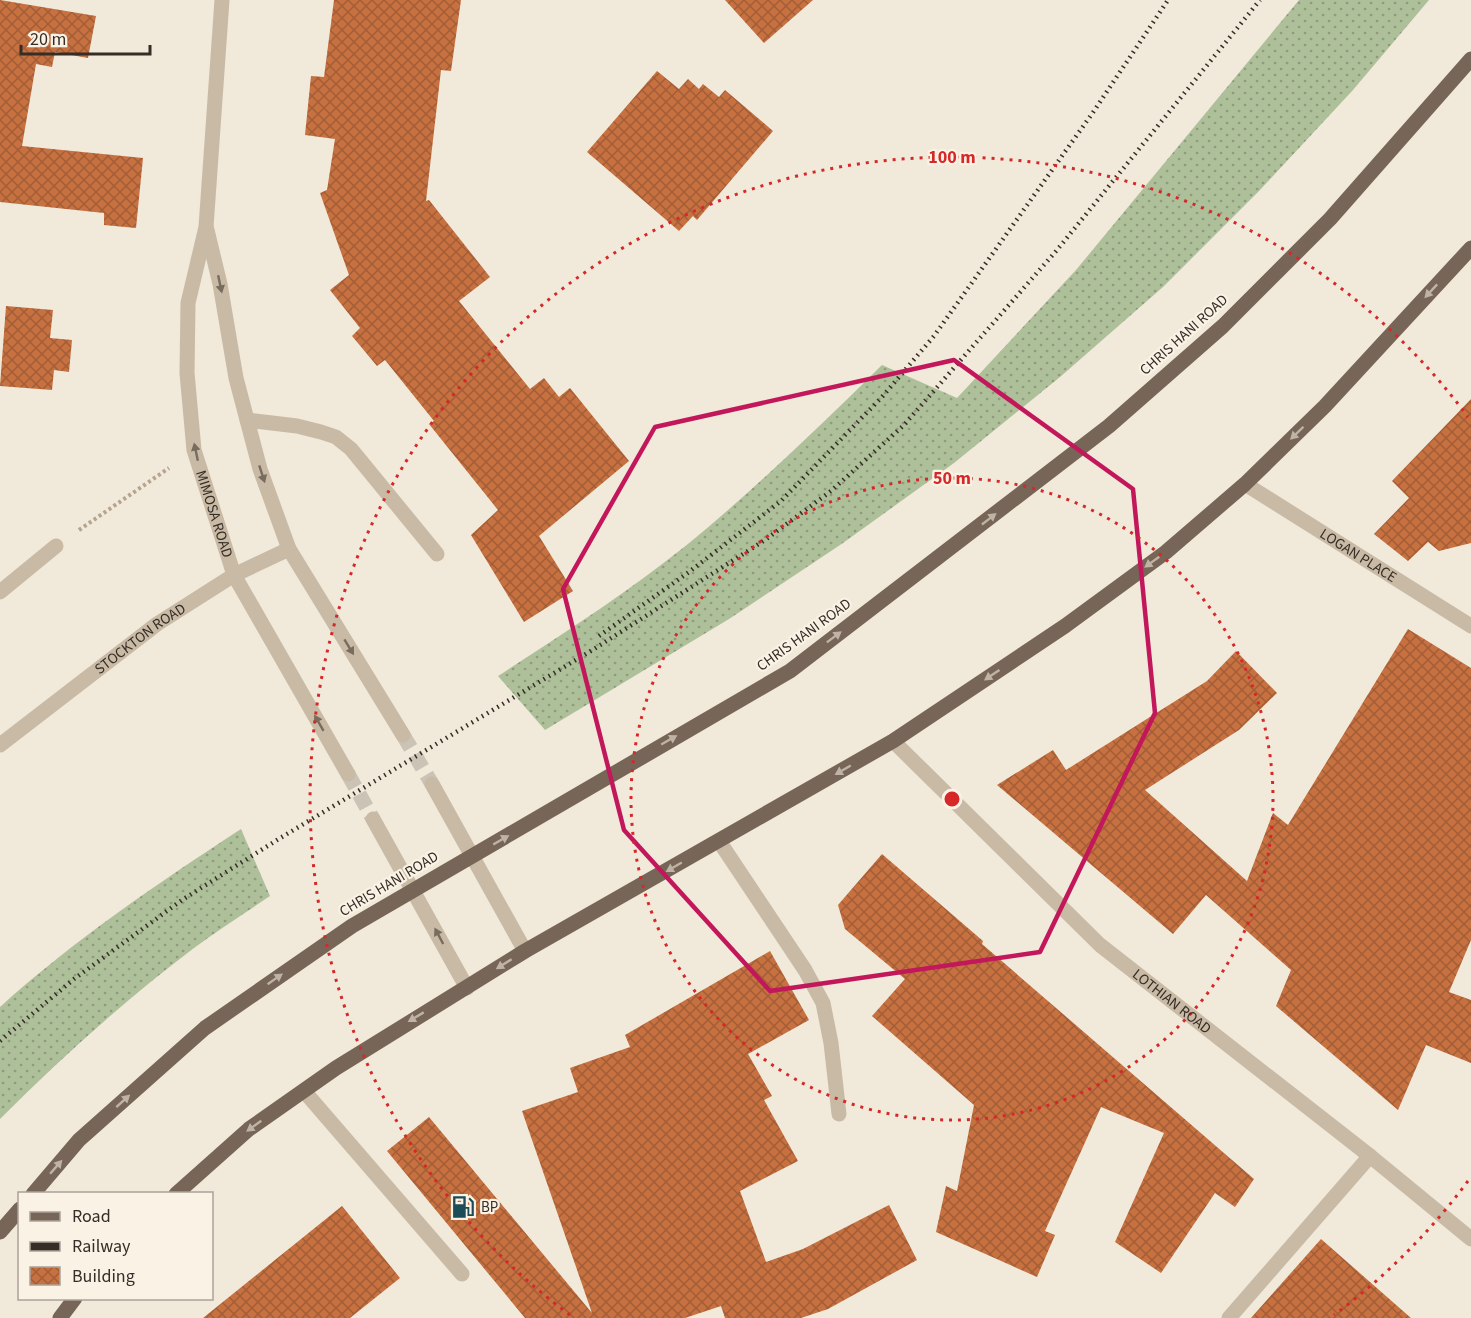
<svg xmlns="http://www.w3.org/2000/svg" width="1471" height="1318" font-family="'Source Sans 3',sans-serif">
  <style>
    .grass { fill: url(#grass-dots) }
    .building { fill: url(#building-cross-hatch) }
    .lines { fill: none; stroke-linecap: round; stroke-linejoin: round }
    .street-tunnel { stroke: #cbc3b5; stroke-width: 15; stroke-dasharray: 15 8; stroke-linecap: butt }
    .path { stroke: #b5a48f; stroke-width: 4; stroke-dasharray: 3 3; stroke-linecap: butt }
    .lane { stroke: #c9baa5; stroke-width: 15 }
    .street { stroke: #c9baa5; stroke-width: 15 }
    .primary { stroke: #776657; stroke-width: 15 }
    .rail { stroke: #352d26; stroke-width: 4.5; stroke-dasharray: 1.5 4.5; stroke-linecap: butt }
    .oneway { fill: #786c5f }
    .oneway2 { fill: #beb3a5 }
    .marked { fill: none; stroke: #c2185b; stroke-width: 4.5; stroke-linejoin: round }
    .ring { fill: none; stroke: #d62828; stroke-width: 3; stroke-dasharray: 3 6 }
    .labels { text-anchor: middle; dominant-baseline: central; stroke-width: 4.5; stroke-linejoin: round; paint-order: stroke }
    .street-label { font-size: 15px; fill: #352d26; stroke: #f9f2e5 }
    .poi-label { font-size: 15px; fill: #352d26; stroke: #f9f2e5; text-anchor: start }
    .centre { fill: #d62828; stroke: #f9f2e5; stroke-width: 3 }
    .ring-label { font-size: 18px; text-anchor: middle; font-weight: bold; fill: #d62828; stroke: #f9f2e5; stroke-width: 4.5; stroke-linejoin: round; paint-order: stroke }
  </style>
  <defs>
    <pattern id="grass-dots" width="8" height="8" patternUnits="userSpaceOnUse" patternTransform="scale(1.5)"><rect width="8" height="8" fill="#aec099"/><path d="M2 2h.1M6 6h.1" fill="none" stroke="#8e9c7d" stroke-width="1.8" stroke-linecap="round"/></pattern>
    <pattern id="building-cross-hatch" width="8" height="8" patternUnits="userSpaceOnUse" patternTransform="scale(1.5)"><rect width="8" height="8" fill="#c77141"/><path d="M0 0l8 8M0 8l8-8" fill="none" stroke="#a25d36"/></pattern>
  </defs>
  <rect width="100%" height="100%" fill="#f1e9d9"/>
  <path class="grass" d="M 1299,0 L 1429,0 L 1353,90 L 1260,190 L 1163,287 L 1060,377 L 954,463 L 843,543 L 729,619 L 545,730 L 498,676 C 563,634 628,592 688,544 C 756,488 819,427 882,365 L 957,398 L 1076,270 Z
    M 241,829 L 270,896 C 245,913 218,930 194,948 C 125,1000 61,1058 0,1119 L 0,1007 C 74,940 157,884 241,829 Z"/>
  <path class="building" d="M 0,0 L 96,16 L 88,58 L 55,52 L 52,67 L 36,64 L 22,146 L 143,158 L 136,228 L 104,225 L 104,213 L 0,202 Z
    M 334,0 L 461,0 L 451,71 L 441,70 L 426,201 L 429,200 L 490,277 L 459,301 L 530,389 L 544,378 L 559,397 L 570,388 L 629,461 L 539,536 L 573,591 L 524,622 L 471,535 L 498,510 L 429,424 L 434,421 L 385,360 L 377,366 L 352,336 L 360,328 L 330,290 L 349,275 L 320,193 L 327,190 L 335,139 L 305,135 L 311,76 L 324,77 Z
    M 725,0 L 813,0 L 764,43 Z
    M 657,71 L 679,89 L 688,79 L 699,89 L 703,84 L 719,97 L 725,90 L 773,131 L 697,220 L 693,216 L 679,231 L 587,152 Z
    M 6,306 L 53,310 L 50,338 L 72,340 L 69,372 L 54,370 L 52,390 L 0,386 Z
    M 1471,399 L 1471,543 L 1439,551 L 1428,542 L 1408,561 L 1374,534 L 1409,498 L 1392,481 Z
    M 1408,629 L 1471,668 L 1471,940 L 1449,992 L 1471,1000 L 1471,1063 L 1426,1045 L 1398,1110 L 1276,1006 L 1291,970 L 1206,895 L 1173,934 L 997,785 L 1053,750 L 1066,770 L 1207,681 L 1236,651 L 1277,693 L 1239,730 L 1145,790 L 1247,881 L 1273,813 L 1288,825 Z
    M 882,854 L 983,941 L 982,944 L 1254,1179 L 1235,1207 L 1215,1193 L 1161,1273 L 1115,1242 L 1164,1133 L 1101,1107 L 1045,1231 L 1055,1235 L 1037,1277 L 936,1232 L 946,1186 L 957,1191 L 974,1105 L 872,1016 L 905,979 L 845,929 L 838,905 Z
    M 770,951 L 809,1020 L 748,1054 L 772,1096 L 764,1100 L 798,1161 L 740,1191 L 766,1262 L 803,1249 L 889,1205 L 917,1260 L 828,1309 L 801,1318 L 725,1318 L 721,1306 L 685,1318 L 525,1318 L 387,1151 L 429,1117 L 592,1313 L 522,1111 L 578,1092 L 570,1068 L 630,1047 L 625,1035 Z
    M 342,1206 L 400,1278 L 350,1318 L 203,1318 Z
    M 1321,1239 L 1411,1318 L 1251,1318 Z"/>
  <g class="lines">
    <path class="street-tunnel" d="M 403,735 L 432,784
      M 348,774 L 373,819"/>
    <path class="path" d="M 79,530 L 169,468"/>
    <path class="lane" d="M 719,841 L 805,970 L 823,1003 L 831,1043 L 839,1114
      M 304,1091 L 462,1274
      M 1229,1318 L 1370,1156"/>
    <g class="street">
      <path id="s1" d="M 222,0 L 206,227 L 188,303 L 187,373 L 194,450 L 234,575 L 348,774"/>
      <path d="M 207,230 L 220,284 L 236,378 L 260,469 L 289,549 L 403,735"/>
      <path d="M 247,420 L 297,426 L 321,432 L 336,437 L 351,449 L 437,554"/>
      <path id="s2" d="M 1245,484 L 1471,626"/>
      <path d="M 0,592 L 56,546"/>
      <path id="s3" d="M 893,741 L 1100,945 L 1370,1156 L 1471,1239"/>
      <path id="s4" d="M 0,745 L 157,624 L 234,575 L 289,549"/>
      <path d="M 432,784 L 525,951"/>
      <path d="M 373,819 L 467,988"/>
    </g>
    <path class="primary" d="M 33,1194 L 79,1140 L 205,1028 L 352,926 L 790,671 L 1109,426 L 1223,326 L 1330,219 L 1471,59
      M 176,1194 L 249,1129 L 336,1068 L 525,951 L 893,741 L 1065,626 L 1166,552 L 1245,484 L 1325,406 L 1471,248
      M 0,1232 L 20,1209
      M 60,1318 L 75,1298"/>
    <path class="rail" d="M 599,636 L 689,572 L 781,501 L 882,397 L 934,336 L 1094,111 L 1168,0
      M 0,1041 L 74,979 L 182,900 L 277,840 L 594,649 L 765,540 L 831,491 L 904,425 L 1057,250 L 1260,0"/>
  </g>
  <defs><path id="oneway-solid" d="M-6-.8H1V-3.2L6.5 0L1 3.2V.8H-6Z" transform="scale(1.5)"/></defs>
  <g class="oneway">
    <use href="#oneway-solid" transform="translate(220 284) rotate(78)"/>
    <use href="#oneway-solid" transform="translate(196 452) rotate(-102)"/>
    <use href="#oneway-solid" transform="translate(262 474) rotate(72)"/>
    <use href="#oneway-solid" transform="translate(349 647) rotate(59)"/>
    <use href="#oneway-solid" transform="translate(319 723) rotate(-120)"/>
    <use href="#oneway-solid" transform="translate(439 936) rotate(-118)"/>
  </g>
  <g class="oneway2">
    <use href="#oneway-solid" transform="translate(1431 291) rotate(133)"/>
    <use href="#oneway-solid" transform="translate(1297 433) rotate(136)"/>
    <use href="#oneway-solid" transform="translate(989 519) rotate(-38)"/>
    <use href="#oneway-solid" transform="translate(1152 562) rotate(144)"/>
    <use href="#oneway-solid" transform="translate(834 637) rotate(-37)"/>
    <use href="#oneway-solid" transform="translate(992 675) rotate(146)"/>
    <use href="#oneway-solid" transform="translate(669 740) rotate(-30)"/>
    <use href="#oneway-solid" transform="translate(843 770) rotate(150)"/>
    <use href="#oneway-solid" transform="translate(501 840) rotate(-30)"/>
    <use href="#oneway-solid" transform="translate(674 867) rotate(150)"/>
    <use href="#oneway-solid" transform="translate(504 964) rotate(148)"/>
    <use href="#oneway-solid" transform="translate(275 979) rotate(-35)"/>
    <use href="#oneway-solid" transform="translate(416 1017) rotate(149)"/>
    <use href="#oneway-solid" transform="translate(123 1101) rotate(-42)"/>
    <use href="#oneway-solid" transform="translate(254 1126) rotate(144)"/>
    <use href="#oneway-solid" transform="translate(56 1167) rotate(-49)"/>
  </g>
  <path class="marked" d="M 954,360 L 1133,489 L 1155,713 L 1040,952 L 770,991 L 624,830 L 563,589 L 655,427 Z"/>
  <g class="ring">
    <circle cx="952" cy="799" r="321"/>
    <path d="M1468 1181A642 642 0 0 1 1334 1315M570 1315A642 642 0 1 1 1468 417"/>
  </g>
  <defs>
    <g id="fuel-bare" transform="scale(1.8)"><path d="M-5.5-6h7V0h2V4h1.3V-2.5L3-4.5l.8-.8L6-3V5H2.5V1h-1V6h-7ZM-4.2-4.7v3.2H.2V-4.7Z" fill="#1b4c57" stroke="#f9f2e5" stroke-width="2.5" paint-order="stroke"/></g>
  </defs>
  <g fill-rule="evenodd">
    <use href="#fuel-bare" x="463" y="1207"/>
  </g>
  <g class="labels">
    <g class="street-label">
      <text transform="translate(1184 335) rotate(-42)">CHRIS HANI ROAD</text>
      <text stroke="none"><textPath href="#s1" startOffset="520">MIMOSA ROAD</textPath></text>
      <text stroke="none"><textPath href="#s2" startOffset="134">LOGAN PLACE</textPath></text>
      <text transform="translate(804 635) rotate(-36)">CHRIS HANI ROAD</text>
      <text stroke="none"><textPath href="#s4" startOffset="176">STOCKTON ROAD</textPath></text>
      <text transform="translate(389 884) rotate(-31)">CHRIS HANI ROAD</text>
      <text stroke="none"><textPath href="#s3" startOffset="382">LOTHIAN ROAD</textPath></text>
    </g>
    <g class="poi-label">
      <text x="481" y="1207">BP</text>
    </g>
  </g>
  <circle cx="952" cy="799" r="9" class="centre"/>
  <g class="ring-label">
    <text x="952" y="163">100 m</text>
    <text x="952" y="484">50 m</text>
  </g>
  <rect x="18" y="1192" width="195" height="108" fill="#f9f2e5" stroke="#aba399" stroke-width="1.5"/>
  <rect x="30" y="1212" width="30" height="9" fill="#776657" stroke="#aba399" stroke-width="1.5"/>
  <text x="72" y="1222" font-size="18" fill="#352d26">Road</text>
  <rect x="30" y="1242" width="30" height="9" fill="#352d26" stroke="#aba399" stroke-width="1.5"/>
  <text x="72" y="1252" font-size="18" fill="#352d26">Railway</text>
  <rect x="30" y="1267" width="30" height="18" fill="url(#building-cross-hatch)" stroke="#aba399" stroke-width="1.5"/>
  <text x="72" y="1282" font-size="18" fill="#352d26">Building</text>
  <path d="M21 45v9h129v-9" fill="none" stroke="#352d26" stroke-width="3"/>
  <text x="30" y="45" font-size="18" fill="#352d26" stroke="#f9f2e5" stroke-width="4.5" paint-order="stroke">20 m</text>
</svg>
